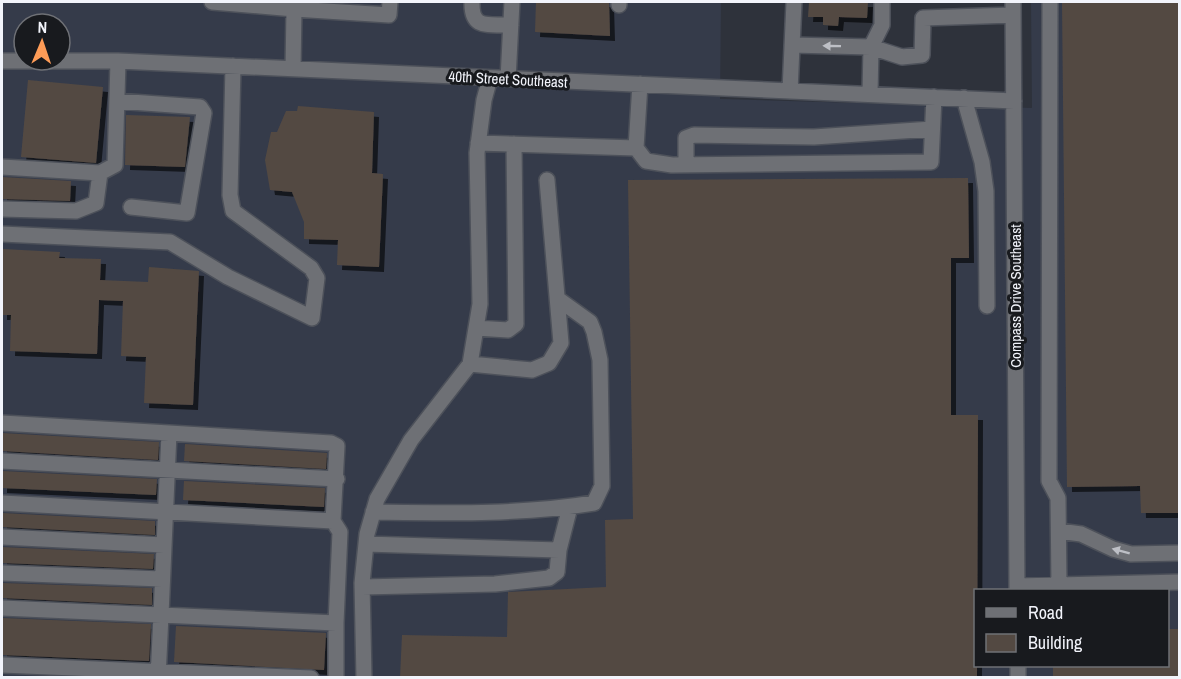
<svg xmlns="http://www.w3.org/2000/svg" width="1181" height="679" font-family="'Archivo Narrow',sans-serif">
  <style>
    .built { fill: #353b4a; fill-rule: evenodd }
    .building { fill: #534942; filter: url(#shadow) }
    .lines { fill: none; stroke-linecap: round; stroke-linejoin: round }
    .minor-casing { stroke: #4d515a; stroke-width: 18 }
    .minor { stroke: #6e7075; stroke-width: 15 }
    .oneway { fill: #bdbfc5 }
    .labels { text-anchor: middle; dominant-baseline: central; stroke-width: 6; stroke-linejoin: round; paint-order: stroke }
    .street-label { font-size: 15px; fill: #f2f4fb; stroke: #181a1e }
  </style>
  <defs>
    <filter id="shadow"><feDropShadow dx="5" dy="5" stdDeviation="0" flood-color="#0009"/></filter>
  </defs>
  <rect width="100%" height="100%" fill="#2e323b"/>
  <path class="built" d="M 2,2 L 721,2 L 720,99 L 1032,108 L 1031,2 L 1179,2 L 1179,677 L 2,677 ZM 24,24 L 60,24 L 60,60 L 24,60 ZM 976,590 L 1168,590 L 1168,666 L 976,666 Z"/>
  <path class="building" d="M 536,2 L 609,2 L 610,36 L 535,32 Z
    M 809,2 L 868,2 L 867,18 L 839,17 L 838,26 L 823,25 L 823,17 L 808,17 Z
    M 1062,2 L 1179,2 L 1179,513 L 1141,513 L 1140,486 L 1067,487 Z
    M 28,80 L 103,87 L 96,163 L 21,157 Z
    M 298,106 L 374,112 L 372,173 L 383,174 L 379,267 L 337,265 L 338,240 L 304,239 L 304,222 L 292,192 L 270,190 L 265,160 L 271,132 L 277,132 L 286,111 L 297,111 Z
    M 126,115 L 190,117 L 185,167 L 125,165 Z
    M 2,177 L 71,181 L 70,201 L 2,199 Z
    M 968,178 L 969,258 L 951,258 L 951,415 L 978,415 L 977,678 L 400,678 L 402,635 L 507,637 L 508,592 L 606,587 L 605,520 L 633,519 L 628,180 Z
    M 2,249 L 60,252 L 59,258 L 101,259 L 100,280 L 148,282 L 149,267 L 199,271 L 193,405 L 144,403 L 146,357 L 121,356 L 123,301 L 99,300 L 97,354 L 10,351 L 11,315 L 2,315 Z
    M 2,433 L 159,442 L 158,460 L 2,451 Z
    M 185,444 L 327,453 L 326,469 L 184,461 Z
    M 2,471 L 157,479 L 156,495 L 2,488 Z
    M 184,481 L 325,488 L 324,507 L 183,500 Z
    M 2,513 L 155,521 L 155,535 L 2,527 Z
    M 2,547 L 154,554 L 153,569 L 2,563 Z
    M 2,583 L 152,588 L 152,605 L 2,598 Z
    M 2,618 L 151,624 L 149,661 L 2,655 Z
    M 176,626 L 326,633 L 324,670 L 174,662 Z
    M 1167,629 L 1179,629 L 1179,678 L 1053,678 L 1053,666 L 1167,666 Z"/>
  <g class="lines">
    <g class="minor-casing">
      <path id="minor" d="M 212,2 L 294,9 L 293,69
        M 295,2 L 294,9 L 389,15 L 390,2
        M 472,2 C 471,30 488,24 511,25
        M 1013,2 L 1017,590
        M 1050,2 L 1049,481 L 1058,498 L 1059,585
        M 619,5 L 619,2
        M 792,45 L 871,47 L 902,57 L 922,55 L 923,18 L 1013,15
        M 2,61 L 118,61 L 1014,101
        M 508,79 L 512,2
        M 790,91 L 794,2
        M 870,94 L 871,47 L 882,25 L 882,2
        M 964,98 L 982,162 L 986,191 L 987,306
        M 117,101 L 200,107 L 204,113 L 187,213 L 131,207
        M 478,143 L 636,148 L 646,161 L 672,165 L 931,162 L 934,97
        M 636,148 L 640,84
        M 686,165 L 686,138 L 694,135 L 814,137 L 932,129
        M 2,167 L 100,173 L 115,165 L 118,61
        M 2,209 L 76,211 L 96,203 L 100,173
        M 2,234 L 170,242 L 228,277 L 312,318 L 317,278 L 311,268 L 233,211 L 230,195 L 233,66
        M 476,328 L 508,330 L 516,324 L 514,144
        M 470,364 L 480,304 L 477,153 L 484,100 L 490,78
        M 2,423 L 169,433 L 161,615 L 336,623 L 336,678
        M 2,461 L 337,479
        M 2,503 L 333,521 L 337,446 L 331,443 L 169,433
        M 373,512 C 447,513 521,515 594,503 L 602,486 L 600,360 L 594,332 L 590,322 L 558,299
        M 333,521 L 340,532 L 336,623
        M 1059,531 L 1081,534 L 1113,549 L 1131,554 L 1180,553
        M 2,537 L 164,545
        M 366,544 L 559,550 L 570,507
        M 2,573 L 162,579
        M 1017,586 L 1180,582
        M 362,587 L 495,584 L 549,578 L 557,572 L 559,550
        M 2,608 L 161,615 L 158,678
        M 2,665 L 311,678
        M 1018,666 L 1018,678
        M 364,678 L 362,583 L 367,534 L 377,499 L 411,440 L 470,364 L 532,370 L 549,363 L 561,343 L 547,180"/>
    </g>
    <use href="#minor" class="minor"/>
  </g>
  <defs><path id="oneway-solid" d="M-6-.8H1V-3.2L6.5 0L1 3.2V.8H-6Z" transform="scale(1.5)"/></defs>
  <g class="oneway">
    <use href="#oneway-solid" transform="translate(832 46) rotate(-179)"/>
    <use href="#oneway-solid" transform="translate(1121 551) rotate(-165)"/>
  </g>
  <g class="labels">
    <g class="street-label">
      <text transform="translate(508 79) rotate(3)">40th Street Southeast</text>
      <text transform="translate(1015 296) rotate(-90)">Compass Drive Southeast</text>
    </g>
  </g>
  <rect width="1181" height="679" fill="none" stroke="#f2f4fb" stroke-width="6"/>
  <rect x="974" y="589" width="195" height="78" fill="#181a1e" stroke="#6f7176" stroke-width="1.5"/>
  <rect x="986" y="608" width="30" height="9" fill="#6e7075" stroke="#6f7176" stroke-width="1.5"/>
  <text x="1028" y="619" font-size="18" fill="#f2f4fb">Road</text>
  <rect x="986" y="634" width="30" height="18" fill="#534942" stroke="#6f7176" stroke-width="1.5"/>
  <text x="1028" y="649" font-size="18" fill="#f2f4fb">Building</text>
  <g transform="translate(42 42) rotate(2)"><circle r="28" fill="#181a1e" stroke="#6f7176" stroke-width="1.5"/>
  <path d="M0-4.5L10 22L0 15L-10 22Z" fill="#fe9c57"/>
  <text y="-9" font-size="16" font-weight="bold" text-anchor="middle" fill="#f2f4fb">N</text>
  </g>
</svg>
